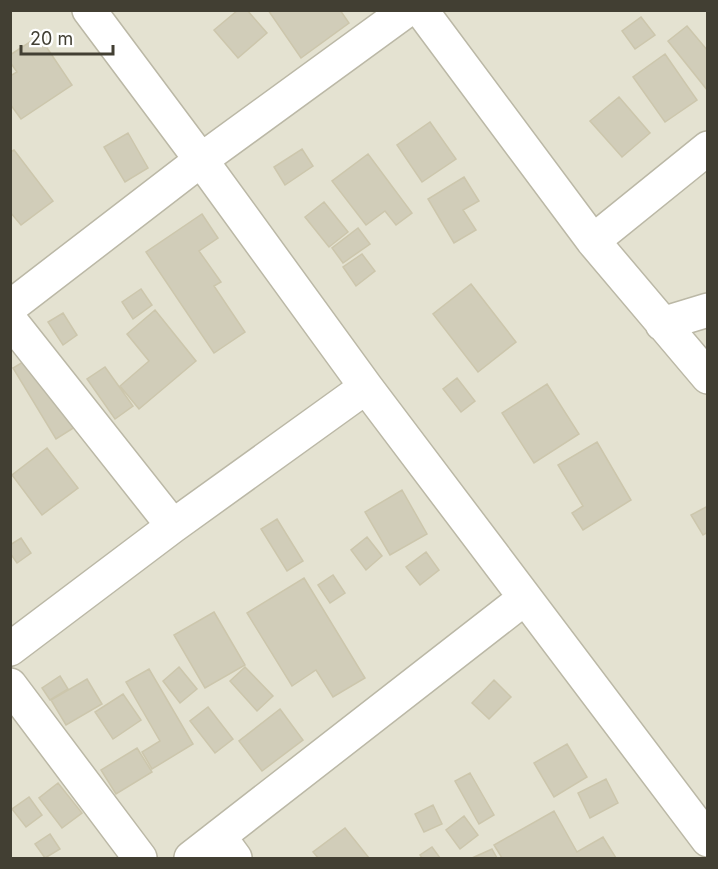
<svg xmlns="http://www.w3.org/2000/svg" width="718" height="869" font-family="Inter,sans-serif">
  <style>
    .residential { fill: #e4e2d1 }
    .building { fill: #d1cdb9; stroke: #ccc6ac; stroke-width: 1.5 }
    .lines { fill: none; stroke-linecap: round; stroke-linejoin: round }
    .street-casing { stroke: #bbb8a6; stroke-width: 36 }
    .street { stroke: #fff; stroke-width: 33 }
  </style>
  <rect width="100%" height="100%" fill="#f1efe3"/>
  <path class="residential" d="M 11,11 L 707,11 L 707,858 L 11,858 Z"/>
  <path class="building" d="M 238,10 L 247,10 L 267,33 L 238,58 L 214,30 Z
    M 268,10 L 340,10 L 349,23 L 301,58 Z
    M 641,17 L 655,35 L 635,49 L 622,31 Z
    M 687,26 L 708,51 L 708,91 L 668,41 Z
    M 39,36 L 72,85 L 21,119 L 10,104 L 10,76 L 17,72 L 10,62 L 10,55 Z
    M 665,54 L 697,100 L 665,122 L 633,77 Z
    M 619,97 L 650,133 L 622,157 L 590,121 Z
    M 430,122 L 456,159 L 422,182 L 397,145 Z
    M 128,133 L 148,168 L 125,182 L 104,147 Z
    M 302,149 L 313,166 L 285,185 L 274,167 Z
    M 14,150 L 53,201 L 21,225 L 10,212 L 10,152 Z
    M 368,154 L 412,213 L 396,225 L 385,211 L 366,225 L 332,181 Z
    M 464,177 L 479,201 L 463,210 L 476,230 L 454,243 L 428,199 Z
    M 324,202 L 348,232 L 329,247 L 305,217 Z
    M 202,214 L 218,238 L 199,251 L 221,282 L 214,286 L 245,332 L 214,353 L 146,252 Z
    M 358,228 L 370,244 L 343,263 L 332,248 Z
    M 362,254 L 375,271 L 356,286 L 343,267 Z
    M 471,284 L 516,342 L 478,372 L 433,314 Z
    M 141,289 L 152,305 L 133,319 L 122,302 Z
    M 155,310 L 196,361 L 139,409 L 120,386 L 149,361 L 127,334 Z
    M 63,313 L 77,335 L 63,345 L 48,322 Z
    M 33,356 L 75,427 L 56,439 L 13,368 Z
    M 105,367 L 133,406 L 115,419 L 87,379 Z
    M 457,378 L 475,401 L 461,412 L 443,389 Z
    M 547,384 L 579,434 L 534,463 L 502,413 Z
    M 597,442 L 631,500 L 583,530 L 572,513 L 583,506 L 558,465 Z
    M 47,448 L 78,488 L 42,515 L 12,475 Z
    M 402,490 L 427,534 L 390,555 L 365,512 Z
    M 708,506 L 708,532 L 703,535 L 691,515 Z
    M 277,519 L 303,561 L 287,571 L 261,529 Z
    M 367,537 L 382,556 L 366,570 L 351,550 Z
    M 21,538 L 31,553 L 17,563 L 10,553 L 10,545 Z
    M 426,552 L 439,570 L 420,585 L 406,567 Z
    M 333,575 L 345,593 L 330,603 L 318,585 Z
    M 304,578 L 365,678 L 333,697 L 316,670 L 292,686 L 247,613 Z
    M 214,612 L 245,665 L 205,688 L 174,635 Z
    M 179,667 L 197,689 L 180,703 L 163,681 Z
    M 245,667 L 273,696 L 257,711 L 230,681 Z
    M 149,669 L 193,744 L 152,769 L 142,752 L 160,741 L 126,682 Z
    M 60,676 L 68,689 L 50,700 L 42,688 Z
    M 87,679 L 102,704 L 66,725 L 51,700 Z
    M 494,680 L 511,697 L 489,719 L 472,703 Z
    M 123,694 L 141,720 L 113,739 L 95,712 Z
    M 208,707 L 233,739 L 215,753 L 190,721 Z
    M 280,709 L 303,740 L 262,771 L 239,741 Z
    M 567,744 L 587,777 L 554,797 L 534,763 Z
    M 137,748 L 152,772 L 116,794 L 101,770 Z
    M 470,773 L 494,815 L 479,824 L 455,781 Z
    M 606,779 L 618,803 L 590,818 L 578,793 Z
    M 58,783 L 82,813 L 62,828 L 39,798 Z
    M 29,797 L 42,815 L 26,827 L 12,809 Z
    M 433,805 L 442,824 L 424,832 L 415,814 Z
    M 554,811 L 577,852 L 603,837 L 616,858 L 502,858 L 494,845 Z
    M 464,816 L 478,835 L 460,849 L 446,830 Z
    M 345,828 L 369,858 L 318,858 L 313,852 Z
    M 50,834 L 60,849 L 45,858 L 35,844 Z
    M 432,847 L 440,858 L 422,858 L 420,855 Z
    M 492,849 L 497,858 L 472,858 Z"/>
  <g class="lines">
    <g class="street-casing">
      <path id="street" d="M 89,10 L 201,160 L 366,387 L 708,840
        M 421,10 L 593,241 L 708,377
        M 593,241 L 708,148
        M 10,307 L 201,160 L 407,10
        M 10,320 L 173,526
        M 662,324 L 708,310
        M 10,649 L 173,526 L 366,387
        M 10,685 L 140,858
        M 219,836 L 235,858
        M 191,858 L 525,598"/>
    </g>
    <use href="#street" class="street"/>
  </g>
  <rect width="718" height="869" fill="none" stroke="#423f33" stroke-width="24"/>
  <path d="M21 45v9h92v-9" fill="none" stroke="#423f33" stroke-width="3"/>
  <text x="30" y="45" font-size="18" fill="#423f33" stroke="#ffffff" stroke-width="4.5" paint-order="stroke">20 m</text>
</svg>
